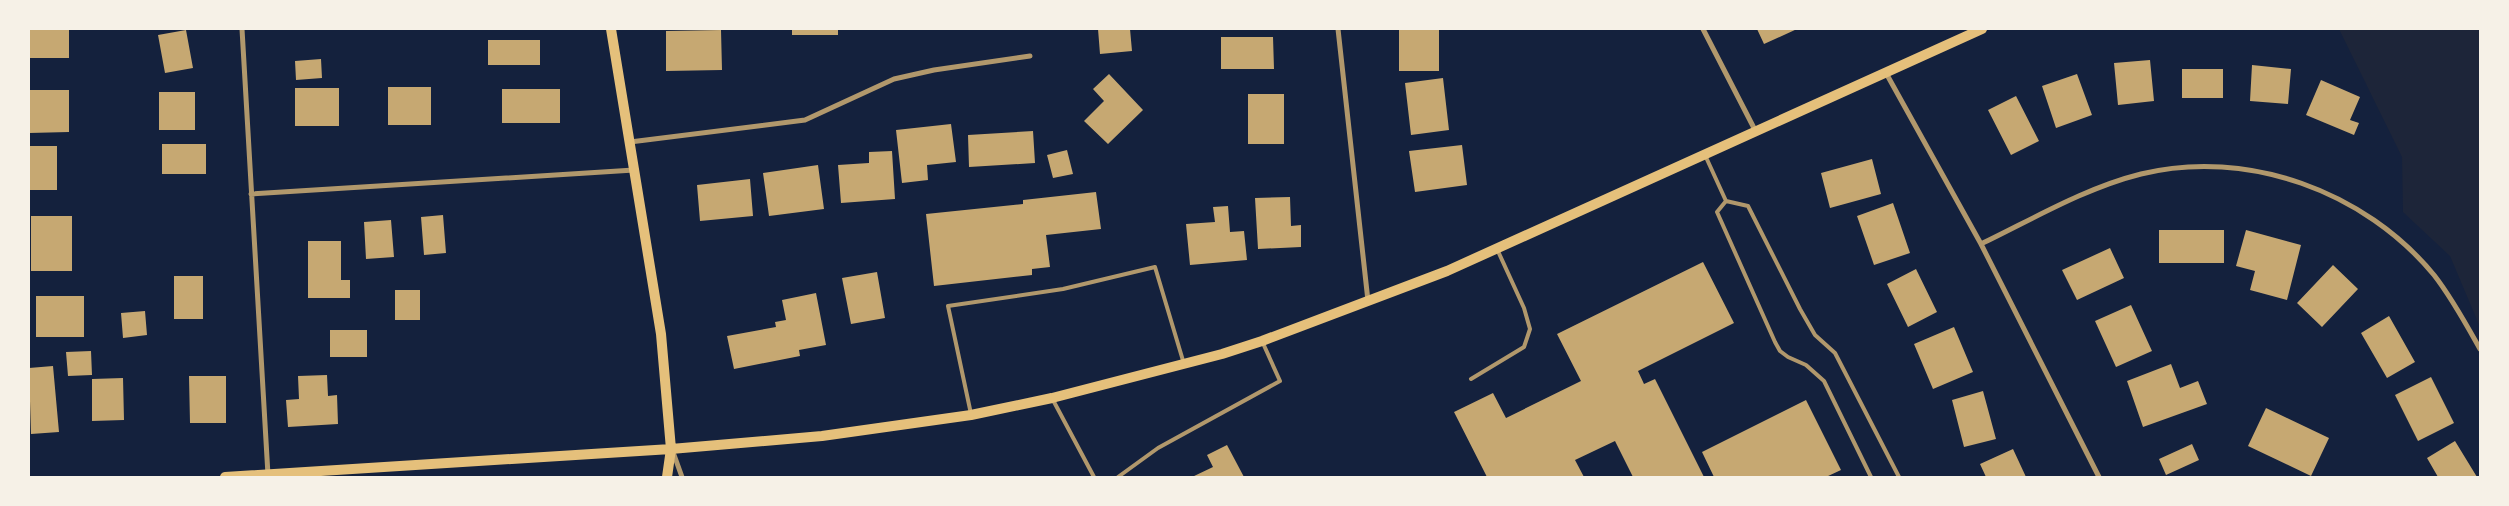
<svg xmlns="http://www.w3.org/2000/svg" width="2509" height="506" font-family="Poppins,sans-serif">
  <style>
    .green { fill: #1d2539 }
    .building { fill: #c6a872 }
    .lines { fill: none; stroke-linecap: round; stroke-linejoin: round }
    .service { stroke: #b1986c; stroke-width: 4 }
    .minor { stroke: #b1986c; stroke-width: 5 }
    .secondary { stroke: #e5c07b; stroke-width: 10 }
  </style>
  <rect width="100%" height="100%" fill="#14213d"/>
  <path class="green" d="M 2339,29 L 2480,29 L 2480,327 L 2450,256 L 2403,212 L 2402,157 Z"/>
  <path class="building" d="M 29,29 L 69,29 L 69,58 L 29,58 Z
    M 792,29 L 838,29 L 838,35 L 792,35 Z
    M 1098,29 L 1130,29 L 1132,51 L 1100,54 Z
    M 1399,29 L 1439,29 L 1439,71 L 1399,71 Z
    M 1757,29 L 1797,29 L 1764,44 Z
    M 186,30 L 193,68 L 165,73 L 158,35 Z
    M 721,30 L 722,70 L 666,71 L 666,31 Z
    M 1221,37 L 1273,37 L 1274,69 L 1221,69 Z
    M 488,40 L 540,40 L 540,65 L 488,65 Z
    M 321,59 L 322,78 L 296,80 L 295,61 Z
    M 2150,60 L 2154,101 L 2118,105 L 2114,63 Z
    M 2252,65 L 2291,69 L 2288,104 L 2250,101 Z
    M 2182,69 L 2223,69 L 2223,98 L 2182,98 Z
    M 1109,74 L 1143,110 L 1108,144 L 1084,121 L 1104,101 L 1093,89 Z
    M 2077,74 L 2092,115 L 2056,128 L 2042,86 Z
    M 1443,78 L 1449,130 L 1411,135 L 1405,83 Z
    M 2321,80 L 2360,97 L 2350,120 L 2359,123 L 2354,135 L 2306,115 Z
    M 388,87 L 431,87 L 431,125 L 388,125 Z
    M 295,88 L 339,88 L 339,126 L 295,126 Z
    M 502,89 L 560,89 L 560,123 L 502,123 Z
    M 29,90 L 69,90 L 69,132 L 29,133 Z
    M 159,92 L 195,92 L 195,130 L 159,130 Z
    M 1248,94 L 1284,94 L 1284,144 L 1248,144 Z
    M 2016,96 L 2039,141 L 2011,155 L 1988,110 Z
    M 951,124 L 956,162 L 927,165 L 928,180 L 902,183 L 896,130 Z
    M 1033,131 L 1035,163 L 969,167 L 968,135 Z
    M 162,144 L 206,144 L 206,174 L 162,174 Z
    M 1462,145 L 1467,185 L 1415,192 L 1409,151 Z
    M 29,146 L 57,146 L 57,190 L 29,190 Z
    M 1067,150 L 1073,174 L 1053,178 L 1047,155 Z
    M 892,151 L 895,199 L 841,203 L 838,165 L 869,163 L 869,152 Z
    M 1872,159 L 1881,194 L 1830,208 L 1821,173 Z
    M 818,165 L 824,209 L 769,216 L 763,173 Z
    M 750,179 L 753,216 L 700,221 L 697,185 Z
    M 1096,192 L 1101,229 L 1046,235 L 1050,267 L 1032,269 L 1032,275 L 934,286 L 926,214 L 1023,204 L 1023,200 Z
    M 1290,197 L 1291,226 L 1301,225 L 1301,247 L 1258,249 L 1255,198 Z
    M 1893,203 L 1910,253 L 1874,265 L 1857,216 Z
    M 1228,206 L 1230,232 L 1244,231 L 1247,260 L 1190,265 L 1186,224 L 1215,222 L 1213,207 Z
    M 443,215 L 446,253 L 424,255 L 421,217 Z
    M 31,216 L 72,216 L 72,271 L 31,271 Z
    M 391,220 L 394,257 L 366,259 L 364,222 Z
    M 2159,230 L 2224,230 L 2224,263 L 2159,263 Z
    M 2246,230 L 2301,245 L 2287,300 L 2250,290 L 2255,271 L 2236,266 Z
    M 308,241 L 341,241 L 341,280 L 350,280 L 350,298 L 308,298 Z
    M 2110,248 L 2124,278 L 2077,300 L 2062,270 Z
    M 1703,262 L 1734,323 L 1638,371 L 1644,384 L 1655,379 L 1704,477 L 1633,477 L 1615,441 L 1575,460 L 1584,477 L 1487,477 L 1454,412 L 1493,393 L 1506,418 L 1581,381 L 1557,334 Z
    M 2333,265 L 2358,289 L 2322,327 L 2297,303 Z
    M 1916,269 L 1937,312 L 1908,327 L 1887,284 Z
    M 877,272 L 885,318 L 851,324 L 842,278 Z
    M 174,276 L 203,276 L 203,319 L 174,319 Z
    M 395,290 L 420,290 L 420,320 L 395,320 Z
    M 816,293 L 826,345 L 799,350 L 800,356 L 734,369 L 727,336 L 776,327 L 775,322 L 786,320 L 782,300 Z
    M 36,296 L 84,296 L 84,337 L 36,337 Z
    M 2131,305 L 2152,351 L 2116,367 L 2095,321 Z
    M 145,311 L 147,335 L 123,338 L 121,313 Z
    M 2389,316 L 2415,362 L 2387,378 L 2361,333 Z
    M 1954,327 L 1973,372 L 1933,389 L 1914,344 Z
    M 330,330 L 367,330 L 367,357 L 330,357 Z
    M 91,351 L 92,375 L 68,376 L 66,352 Z
    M 2171,364 L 2180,388 L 2198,381 L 2207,404 L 2143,427 L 2127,381 Z
    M 53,366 L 59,432 L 31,434 L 29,368 Z
    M 327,375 L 328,396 L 337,395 L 338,424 L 288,427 L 286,400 L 299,399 L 298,376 Z
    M 189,376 L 226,376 L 226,423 L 190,423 Z
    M 2431,377 L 2454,423 L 2418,441 L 2395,395 Z
    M 123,378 L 124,420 L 92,421 L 92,379 Z
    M 1983,391 L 1996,439 L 1964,447 L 1952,400 Z
    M 1806,400 L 1841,470 L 1826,477 L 1714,477 L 1702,452 Z
    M 2266,408 L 2329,438 L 2311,476 L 2248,446 Z
    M 2455,441 L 2477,477 L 2438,477 L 2427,458 Z
    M 2192,444 L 2199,460 L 2166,475 L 2159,459 Z
    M 1227,445 L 1244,477 L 1192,477 L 1213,467 L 1207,455 Z
    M 2013,449 L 2026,477 L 1986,477 L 1980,464 Z"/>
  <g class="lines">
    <path class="service" d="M 1705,155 L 1726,201
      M 1726,201 L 1748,206 L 1800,309 L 1815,335 L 1835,353 L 1899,477
      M 1726,201 L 1717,212 L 1775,342 L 1780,351 L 1788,357 L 1806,365 L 1824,381 L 1871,477
      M 1471,379 L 1524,347 L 1530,329 L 1524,308 L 1497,249
      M 1053,400 L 1094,477
      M 971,414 L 948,306 L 1063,289 L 1155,267 L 1184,364
      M 1118,477 L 1158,448 L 1280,381 L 1262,341"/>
    <path class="minor" d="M 242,29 L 268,475
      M 1338,29 L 1368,301
      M 1703,29 L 1756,132
      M 1886,73 L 1981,244 L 2099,477
      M 630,142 L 805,120 L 894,79 L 934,70 L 1030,56
      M 251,194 L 634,170
      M 1981,244 C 2033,219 2085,188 2141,174 C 2247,148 2365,191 2434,275 C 2452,298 2466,324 2480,349
      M 673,452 L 682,477"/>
    <path class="secondary" d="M 611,29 L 661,334 L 671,449 L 667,477
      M 225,477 L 671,449 L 822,436 L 971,415 L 1052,398 L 1222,354 L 1262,341 L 1447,271 L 1982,29"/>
  </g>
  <rect width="2509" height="506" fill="none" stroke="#f6f1e7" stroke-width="60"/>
</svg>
